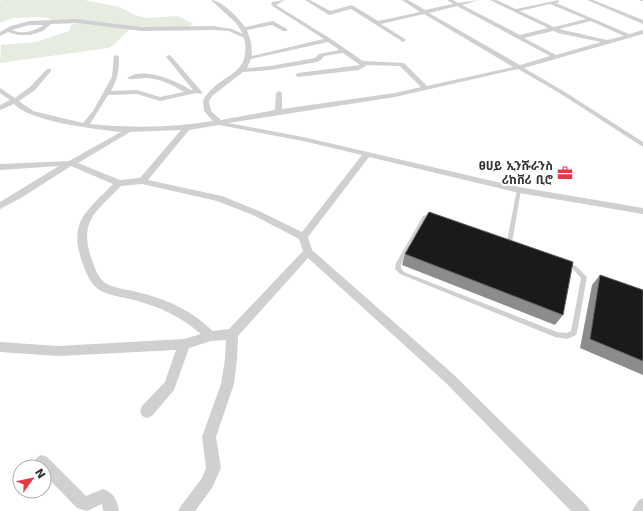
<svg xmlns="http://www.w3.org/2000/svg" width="643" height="511" font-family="'DejaVu Sans','Noto Sans Ethiopic',sans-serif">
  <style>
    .green { fill: #e6ecdf }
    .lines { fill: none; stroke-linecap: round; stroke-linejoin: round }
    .service { fill: #d0d0d0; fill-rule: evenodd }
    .minor { fill: #d0d0d0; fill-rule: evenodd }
    .wall { fill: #8c8c8c }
    .building { fill: #1a1a1a; stroke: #5f5f5f }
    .labels { text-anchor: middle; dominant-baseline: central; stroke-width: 4; stroke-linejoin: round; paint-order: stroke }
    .poi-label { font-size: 12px; font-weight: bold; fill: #333; stroke: #fff; text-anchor: end }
  </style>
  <rect width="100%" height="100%" fill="#fff"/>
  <path class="green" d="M 3,0 L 84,0 L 119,7 L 137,16 L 149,18 L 178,16 L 193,24 L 188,27 L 164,28 L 132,26 L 87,20 L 53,21 L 48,18 L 39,17 L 13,18 L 0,23 L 0,1 Z
    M 77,23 L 130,29 C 122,35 117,45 108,48 L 0,63 L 1,45 L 36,42 L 69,31 L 71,25 Z"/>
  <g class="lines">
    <path class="service" d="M 517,189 L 519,189 L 521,190 L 512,243 L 576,266 L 587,277 L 577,333 L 576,335 L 567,339 L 555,337 L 400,274 L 395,269 L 396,263 L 423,216 L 431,214 L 433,215 L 507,241 ZM 427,218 L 431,218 L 507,245 L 507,246 L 511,246 L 572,268 L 581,278 L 571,331 L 567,333 L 557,332 L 404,272 L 401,268 L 401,264 Z"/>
    <path class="minor" d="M 211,0 C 221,0 239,18 245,27 L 273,21 L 287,29 L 287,31 L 283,31 L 272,25 L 247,30 L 251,42 L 252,56 L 324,39 L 271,5 L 272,2 L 285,0 L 276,5 L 331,39 L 363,61 L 404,63 L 427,86 L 513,67 L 424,14 L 381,24 L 405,39 L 406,40 L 403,42 L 351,9 L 329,15 L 305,0 L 310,0 L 330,11 L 352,5 L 378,21 L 420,12 L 402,0 L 408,0 L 425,10 L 453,4 L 447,0 L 453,0 L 458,3 L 479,0 L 462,5 L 520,35 L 548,28 L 490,0 L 496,0 L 516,9 L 559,0 L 559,2 L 556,3 L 629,34 L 643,30 L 643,34 L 524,68 L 565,92 L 643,142 L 643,147 L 561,94 L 518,69 L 395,97 L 228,123 L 303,137 L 519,187 L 643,208 L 643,214 L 519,193 L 369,157 L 308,237 L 312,250 L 453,374 L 587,506 L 590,511 L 571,511 L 445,382 L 308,258 L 238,336 L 237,359 L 234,384 L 216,437 L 221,468 L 212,488 L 195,511 L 178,511 L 181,506 L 202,478 L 206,468 L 202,437 L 221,384 L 225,359 L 226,340 L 211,341 L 189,348 L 174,390 L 152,416 L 147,418 L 142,416 L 140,411 L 142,406 L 165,382 L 176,350 L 58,356 L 0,352 L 0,342 L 58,346 L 184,339 L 201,334 C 180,316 160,307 134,300 C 123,297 111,296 101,291 C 93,287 87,276 84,267 C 67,223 84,214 113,184 L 71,166 L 21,198 L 0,209 L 0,202 L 59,166 L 0,170 L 0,164 L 69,161 L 121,132 C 96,129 30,122 14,104 L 0,110 L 0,105 L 10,100 L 0,93 L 0,88 L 15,98 L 30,87 L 47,69 L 51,69 L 51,71 L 35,90 L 19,101 L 33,111 L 83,123 L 93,111 L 112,77 L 114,55 L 119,56 C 119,72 118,77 111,91 L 137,90 L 160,97 L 184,92 C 173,85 159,78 145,78 C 139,78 131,81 127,78 C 144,66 176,81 191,90 L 193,90 L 167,58 L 166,57 L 169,55 L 171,56 L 202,92 L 202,94 L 196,93 L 160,101 L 137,94 L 108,95 L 90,124 C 131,128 172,128 213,121 L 204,111 L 203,101 C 217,73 253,78 244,38 L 229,31 L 214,30 L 142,31 L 77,23 L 51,24 L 43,31 L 30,35 L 18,35 L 8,32 L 0,36 L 0,32 L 11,26 L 29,21 L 77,19 L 142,27 L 214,26 L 232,29 L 243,34 L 236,23 ZM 550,4 L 586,19 L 554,27 L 520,11 ZM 457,6 L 550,56 L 520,65 L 429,13 ZM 591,21 L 624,36 L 607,40 L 559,29 ZM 29,25 L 44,25 C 35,31 23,35 12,30 ZM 553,31 L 558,33 L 601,42 L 556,55 L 524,38 ZM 328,42 L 339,50 L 319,54 L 315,58 L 270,66 L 247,68 L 251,59 ZM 343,53 L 360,65 L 298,73 L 295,75 L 298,77 L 359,70 L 367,65 L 400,66 L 421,87 L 395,93 L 282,109 L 282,93 L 279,91 L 276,93 L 275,110 L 221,120 L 211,111 L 209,101 L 212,96 L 243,72 L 270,70 L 317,62 L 322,59 L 324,56 ZM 219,125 L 303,141 L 362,155 L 302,232 L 259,211 L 222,196 L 148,180 L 189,130 ZM 181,130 L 140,178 L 120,180 L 78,163 L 130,132 ZM 142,184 L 217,201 L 253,215 L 299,239 L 303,251 L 229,329 L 213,331 C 190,310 171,301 141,293 C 131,290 119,289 109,285 C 99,281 95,269 92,260 C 78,221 96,212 121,186 Z
      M 587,0 L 593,0 L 643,20 L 643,24 Z
      M 640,0 L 643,0 L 643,1 L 640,1 Z
      M 42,455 L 47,457 L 86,496 L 103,489 C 114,493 117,500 119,511 L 103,511 L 102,504 L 87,511 L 77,508 L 44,474 L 44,467 L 37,467 L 35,462 L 37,457 Z
      M 643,498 L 643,511 L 632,511 L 638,501 Z"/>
  </g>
  <path class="wall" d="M 405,254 L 563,315 L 555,325 L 402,265 Z
    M 600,275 L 643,290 L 643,375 L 580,348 L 592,285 Z"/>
  <path class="building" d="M 429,212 L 573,262 L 563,315 L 405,254 Z
    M 600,275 L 643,290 L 643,361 L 590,339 Z"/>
  <defs>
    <g id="office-bare" transform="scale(1.2)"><path d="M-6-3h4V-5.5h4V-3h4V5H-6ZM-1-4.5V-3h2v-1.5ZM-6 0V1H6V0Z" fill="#e63946" stroke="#fff" stroke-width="2.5" paint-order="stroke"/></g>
  </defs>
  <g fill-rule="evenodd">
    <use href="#office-bare" x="565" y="173"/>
  </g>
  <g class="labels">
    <g class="poi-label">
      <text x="553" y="166">ፀሀይ ኢንሹራንስ<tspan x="553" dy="14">ሪከቨሪ ቢሮ</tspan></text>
    </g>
  </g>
  <g transform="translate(32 479) rotate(57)"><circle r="19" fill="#ffffff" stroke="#adadad"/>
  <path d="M0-3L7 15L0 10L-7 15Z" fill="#e63946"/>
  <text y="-6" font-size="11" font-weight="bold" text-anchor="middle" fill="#333333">N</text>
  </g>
</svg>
